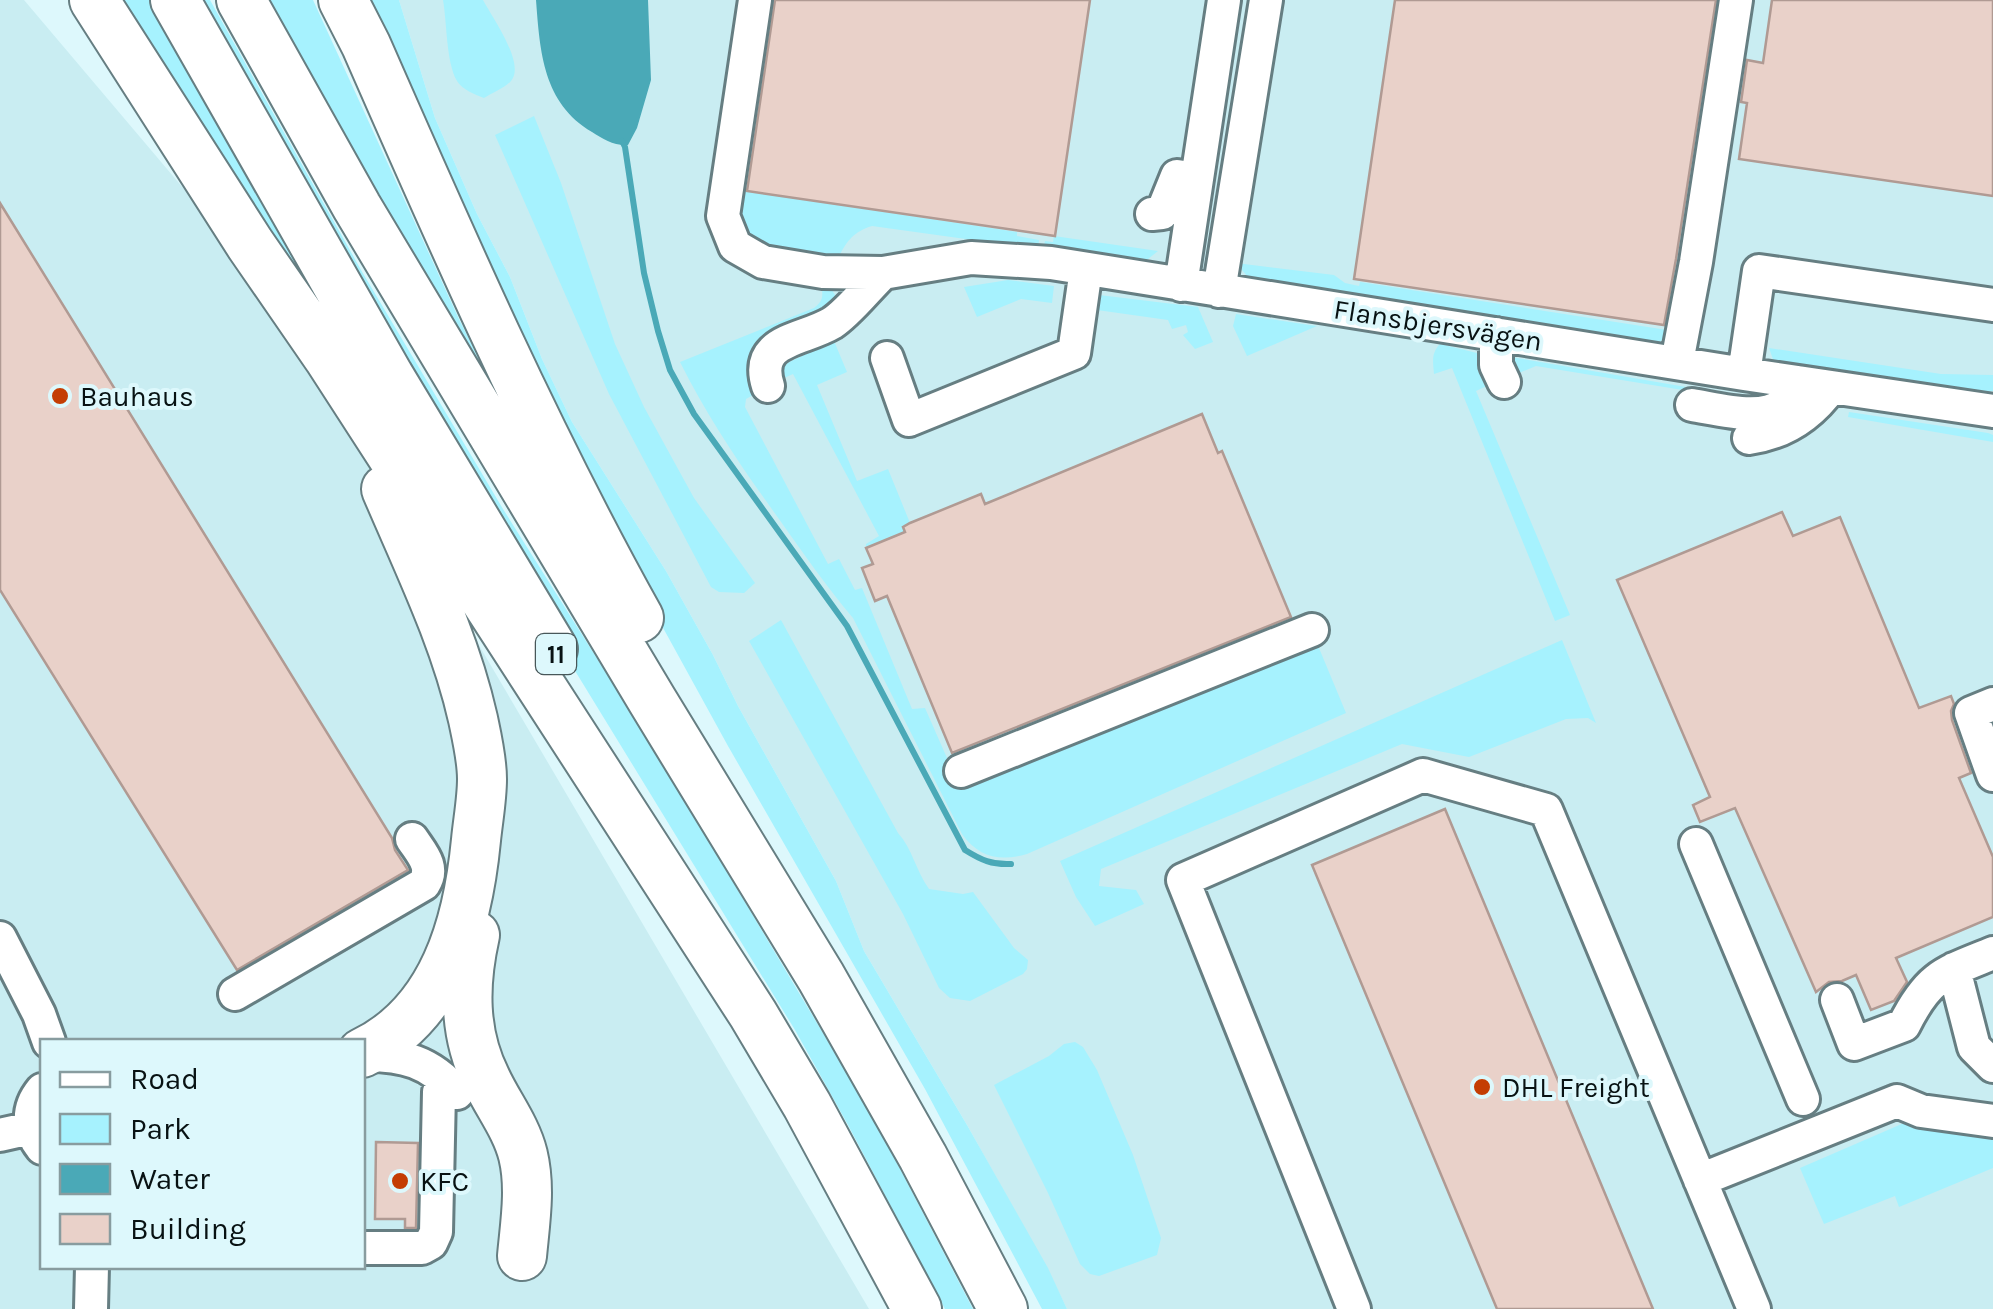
<svg xmlns="http://www.w3.org/2000/svg" width="1993" height="1309" font-family="Karla,sans-serif">
  <style>
    .built { fill: #c9edf2; fill-rule: evenodd }
    .green { fill: #a6f2fe }
    .water { fill: #4aa9b7 }
    .lines { fill: none; stroke-linecap: round; stroke-linejoin: round }
    .stream { stroke: #4aa9b7; stroke-width: 6 }
    .building { fill: #e9d1c9; stroke: #b09a93; stroke-width: 2.5 }
    .minor-casing { stroke: #667e82; stroke-width: 38 }
    .highway-casing { stroke: #667e82; stroke-width: 52 }
    .minor { stroke: #fff; stroke-width: 32 }
    .highway { stroke: #fff; stroke-width: 48 }
    .poi-dot { fill: #c43d03; stroke: #ddf8fc; stroke-width: 4 }
    .labels { text-anchor: middle; dominant-baseline: central; stroke-width: 8; stroke-linejoin: round; paint-order: stroke }
    .shield { fill: #ddf8fc; stroke: #485759; stroke-width: 2.5 }
    .shield-label { font-size: 25px; font-weight: bold; fill: #081213 }
    .street-label { font-size: 28px; fill: #081213; stroke: #ddf8fc }
    .poi-label { font-size: 28px; fill: #081213; stroke: #ddf8fc; text-anchor: start }
  </style>
  <rect width="100%" height="100%" fill="#ddf8fc"/>
  <path class="built" d="M 0,0 L 24,0 L 272,293 L 869,1309 L 0,1309 ZM 42,1042 L 362,1042 L 362,1266 L 42,1266 Z
    M 399,0 L 1993,0 L 1993,1309 L 1067,1309 L 1047,1268 L 967,1125 L 864,951 L 836,881 L 738,706 L 713,655 L 666,571 L 572,422 L 542,359 L 510,277 L 477,214 L 435,118 Z"/>
  <path class="green" d="M 124,0 L 153,0 L 383,409 L 291,266 Z
    M 183,0 L 210,0 L 361,270 L 503,509 L 649,741 L 873,1117 L 973,1309 L 945,1309 L 848,1125 L 795,1030 L 539,612 Z
    M 256,0 L 313,0 L 459,319 L 518,437 Z
    M 372,0 L 399,0 L 435,118 L 477,214 L 510,277 L 542,359 L 572,422 L 666,571 L 713,655 L 738,706 L 836,881 L 864,951 L 967,1125 L 1048,1268 L 1067,1309 L 1042,1309 L 925,1089 L 728,746 L 573,464 L 386,43 Z
    M 443,0 L 483,0 C 492,17 526,64 511,81 C 505,88 492,93 484,98 C 474,94 463,90 457,81 C 446,62 447,22 443,0 Z
    M 534,116 L 561,183 L 615,344 L 644,407 L 694,498 L 755,583 L 744,593 L 719,592 L 711,587 L 609,394 L 495,135 Z
    M 737,190 L 1017,232 L 1017,236 L 1039,240 L 1038,249 L 872,226 C 853,232 847,241 838,258 L 769,250 L 738,230 Z
    M 1054,236 L 1158,251 L 1143,263 L 1043,250 L 1045,241 L 1053,242 Z
    M 1236,263 L 1334,275 L 1345,283 L 1359,286 L 1360,282 L 1667,330 L 1667,334 L 1660,342 L 1637,341 L 1258,282 L 1248,277 Z
    M 1008,280 L 1054,286 L 1052,303 L 1021,299 L 977,317 L 964,287 Z
    M 822,289 L 832,290 L 835,295 L 831,305 L 757,393 L 746,399 L 745,407 L 828,564 L 839,559 L 855,590 L 862,588 L 912,709 L 925,708 L 958,783 L 1314,636 L 1346,713 L 1027,854 C 1000,862 978,857 962,834 L 853,618 C 826,586 803,553 779,519 C 742,468 708,418 680,362 L 814,308 C 822,302 823,298 822,289 Z
    M 1099,295 L 1198,307 L 1213,342 L 1195,349 L 1183,335 L 1188,332 L 1186,325 L 1172,329 L 1168,320 L 1097,310 Z
    M 1236,314 L 1316,326 L 1317,326 L 1247,356 L 1233,326 Z
    M 834,341 L 847,372 L 817,385 L 857,481 L 888,469 L 910,523 L 903,527 L 907,537 L 900,534 L 866,548 L 866,544 L 879,536 L 793,374 L 784,378 L 782,372 L 785,364 Z
    M 1440,344 L 1477,353 L 1491,384 L 1476,391 L 1570,615 L 1555,621 L 1452,368 L 1434,374 C 1433,362 1431,353 1440,344 Z
    M 1769,348 L 1941,374 L 1993,375 L 1993,391 L 1991,391 L 1989,398 L 1774,362 Z
    M 1511,357 L 1756,399 L 1756,402 L 1536,366 L 1514,375 Z
    M 1849,412 L 1988,433 L 1993,435 L 1993,442 L 1848,417 Z
    M 781,620 L 898,833 C 912,848 916,871 929,889 L 963,894 L 973,892 L 1014,948 L 1028,960 L 1027,969 L 1023,974 L 970,1001 L 950,998 L 939,988 L 903,914 L 749,641 Z
    M 1562,640 L 1596,723 L 1588,718 L 1566,719 L 1469,757 L 1402,744 L 1101,869 L 1099,886 L 1136,890 L 1144,904 L 1095,926 L 1076,897 L 1060,861 Z
    M 1075,1042 L 1083,1047 L 1097,1070 L 1133,1155 L 1161,1238 L 1157,1255 L 1099,1276 L 1090,1274 L 1080,1264 L 1048,1193 L 994,1085 L 1049,1056 L 1064,1044 Z
    M 1916,1122 L 1993,1135 L 1993,1168 L 1899,1207 L 1895,1196 L 1824,1224 L 1800,1168 L 1904,1123 Z"/>
  <path class="water" d="M 536,0 L 648,0 L 651,80 L 637,128 L 628,145 C 614,146 603,139 592,132 C 543,103 540,52 536,0 Z"/>
  <g class="lines">
    <path class="stream" d="M 622,141 L 625,147 L 644,273 L 658,331 L 670,370 L 694,414 L 847,626 L 965,850 C 981,860 992,865 1011,864"/>
  </g>
  <path class="building" d="M 775,0 L 1090,0 L 1055,236 L 747,191 Z
    M 1395,0 L 1716,0 L 1676,259 L 1664,325 L 1354,279 Z
    M 1772,0 L 1993,0 L 1993,196 L 1739,159 L 1747,103 L 1741,102 L 1747,60 L 1763,63 Z
    M 0,203 L 392,838 L 395,850 L 408,870 L 237,970 L 0,590 Z
    M 1202,414 L 1218,453 L 1222,451 L 1291,617 L 952,753 L 887,596 L 875,601 L 862,568 L 873,564 L 866,548 L 905,532 L 903,527 L 910,523 L 981,494 L 985,504 Z
    M 1782,512 L 1793,536 L 1840,517 L 1919,708 L 1951,696 L 1954,704 L 1951,711 L 1952,720 L 1971,773 L 1959,778 L 1993,857 L 1993,917 L 1896,958 L 1907,982 L 1894,1001 L 1871,1010 L 1856,975 L 1842,981 L 1829,982 L 1816,992 L 1735,808 L 1700,822 L 1693,805 L 1710,797 L 1617,580 Z
    M 1445,809 L 1653,1309 L 1497,1309 L 1312,865 Z
    M 376,1142 L 418,1143 L 416,1228 L 405,1228 L 405,1219 L 375,1219 Z"/>
  <g class="lines">
    <g class="minor-casing">
      <path id="minor" d="M 755,0 L 723,216 L 735,246 L 763,262 L 823,272 L 883,273 L 971,258 L 1051,263 L 1744,374 L 1993,411
        M 1152,214 L 1162,213 L 1177,176 L 1197,179
        M 1181,285 L 1224,0
        M 1219,291 L 1266,0
        M 1496,334 L 1496,365 L 1504,382
        M 887,358 L 909,420 L 1074,353 L 1086,269
        M 1677,362 L 1696,262 L 1736,0
        M 1744,374 L 1759,271 L 1993,305
        M 768,386 C 753,339 802,341 832,323 C 849,312 868,287 883,273
        M 1692,405 C 1718,409 1765,423 1785,402 C 1790,397 1794,389 1797,382
        M 1749,438 C 1784,433 1810,416 1831,387
        M 1993,704 L 1971,713 L 1993,775
        M 961,771 L 1312,630
        M 1696,844 L 1803,1099
        M 0,938 L 39,1014 L 49,1042
        M 1954,969 L 1974,1047 L 1993,1066
        M 235,994 L 424,884 C 435,867 422,854 412,839
        M 1837,1000 L 1854,1044 L 1904,1025 C 1929,975 1944,973 1993,953
        M 362,1055 C 403,1054 431,1062 457,1093
        M 42,1090 C 27,1108 27,1129 42,1148
        M 0,1135 L 31,1128
        M 1700,1180 L 1897,1101 L 1921,1111 L 1993,1121
        M 362,1248 L 422,1248 L 431,1243 L 436,1232 L 439,1092
        M 91,1309 L 92,1266
        M 1354,1309 L 1183,880 L 1423,775 L 1546,810 L 1754,1309"/>
    </g>
    <g class="highway-casing">
      <path id="highway" d="M 94,0 L 250,244 L 328,357 L 753,1014 L 807,1105 L 917,1309
        M 175,0 L 389,376 L 553,649
        M 241,0 L 357,207 L 652,700 L 821,977 L 923,1157 L 1003,1309
        M 343,0 L 366,45 C 451,239 536,433 639,618
        M 475,935 C 464,984 463,1033 486,1079 C 498,1105 516,1127 523,1155 C 531,1188 525,1223 522,1256
        M 362,1053 C 444,1014 468,923 476,840 C 478,820 482,799 482,779 C 482,759 477,738 473,719 C 455,639 418,564 386,489"/>
    </g>
    <use href="#minor" class="minor"/>
    <use href="#highway" class="highway"/>
  </g>
  <g class="poi-dot">
    <circle cx="60" cy="396" r="10"/>
    <circle cx="1482" cy="1087" r="10"/>
    <circle cx="400" cy="1181" r="10"/>
  </g>
  <g class="labels">
    <rect class="shield" x="536" y="634" width="40" height="40" rx="8"/>
    <g class="shield-label">
      <text x="556" y="654">11</text>
    </g>
    <g class="street-label">
      <text transform="translate(1438 325) rotate(9)">Flansbjersvägen</text>
    </g>
    <g class="poi-label">
      <text x="80" y="396">Bauhaus</text>
      <text x="1502" y="1087">DHL Freight</text>
      <text x="420" y="1181">KFC</text>
    </g>
  </g>
  <rect x="40" y="1039" width="325" height="230" fill="#ddf8fc" stroke="#889c9f" stroke-width="2.5"/>
  <rect x="60" y="1072" width="50" height="15" fill="#ffffff" stroke="#889c9f" stroke-width="2.5"/>
  <text x="130" y="1089" font-size="30" fill="#081213">Road</text>
  <rect x="60" y="1114" width="50" height="30" fill="#a6f2fe" stroke="#889c9f" stroke-width="2.5"/>
  <text x="130" y="1139" font-size="30" fill="#081213">Park</text>
  <rect x="60" y="1164" width="50" height="30" fill="#4aa9b7" stroke="#889c9f" stroke-width="2.5"/>
  <text x="130" y="1189" font-size="30" fill="#081213">Water</text>
  <rect x="60" y="1214" width="50" height="30" fill="#e9d1c9" stroke="#889c9f" stroke-width="2.5"/>
  <text x="130" y="1239" font-size="30" fill="#081213">Building</text>
</svg>
